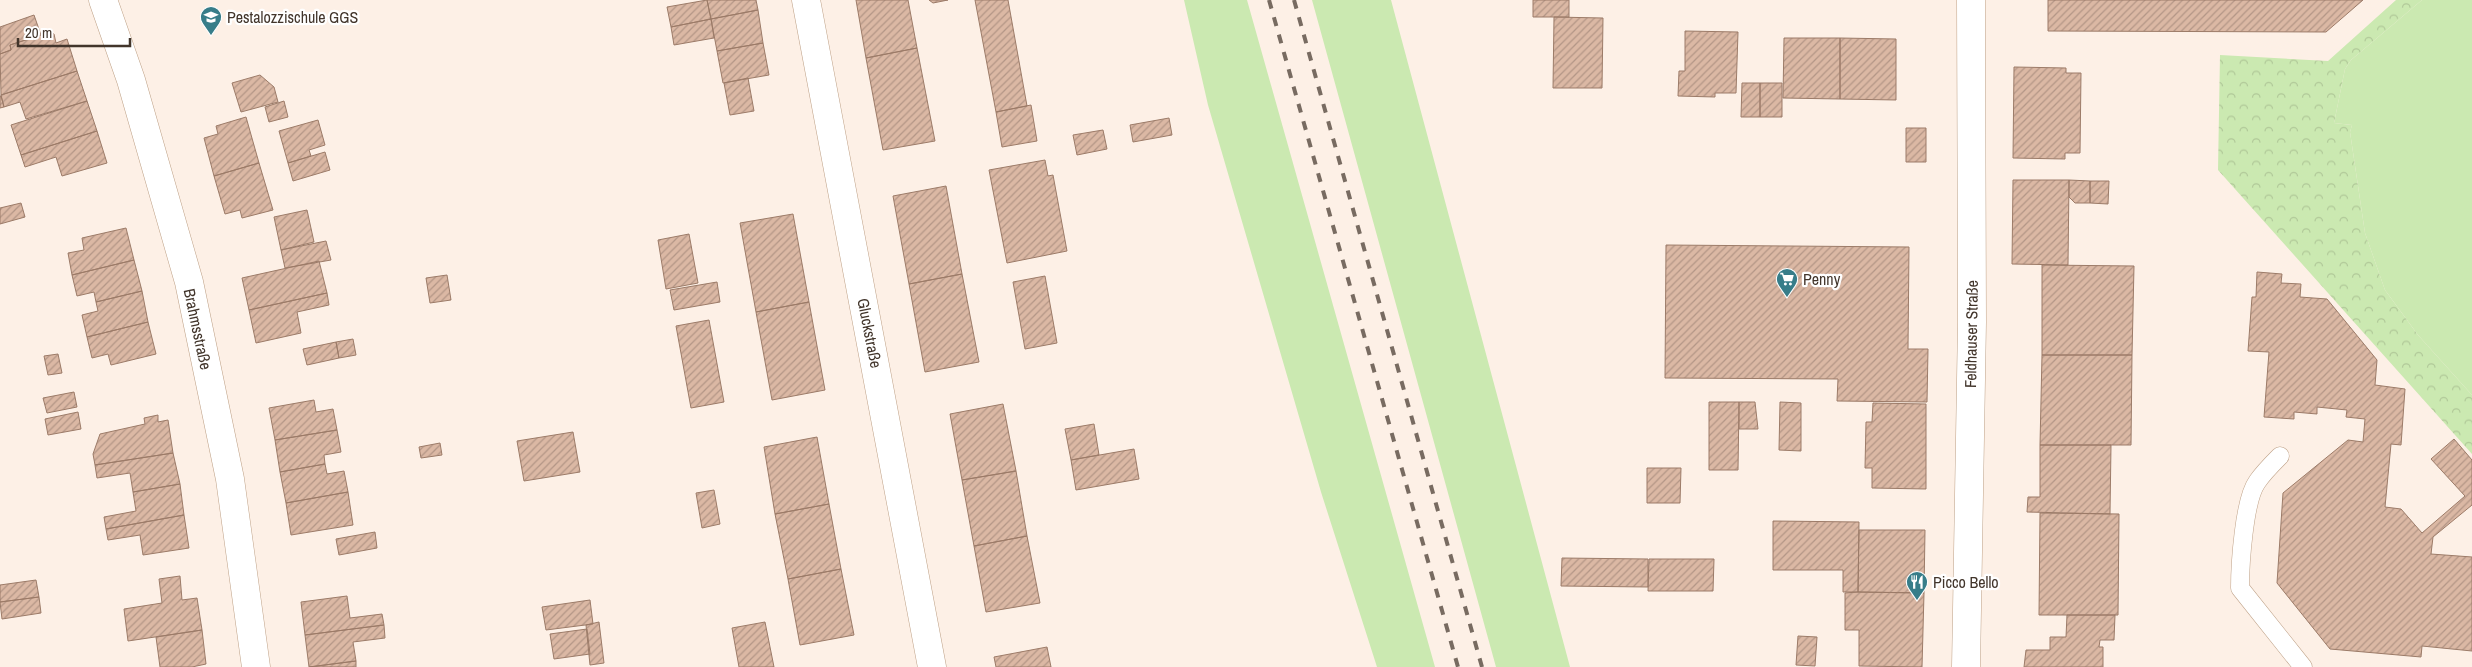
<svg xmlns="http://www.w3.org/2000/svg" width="2472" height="667" font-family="'Archivo Narrow',sans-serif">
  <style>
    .grass { fill: #cbe9b1 }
    .forest { fill: url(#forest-crowns) }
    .building { fill: url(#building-hatch); stroke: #9c7b68 }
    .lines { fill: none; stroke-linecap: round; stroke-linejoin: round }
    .service-casing { stroke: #bea187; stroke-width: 19 }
    .minor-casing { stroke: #bea187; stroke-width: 29 }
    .tertiary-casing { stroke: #bea187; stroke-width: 29 }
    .service { stroke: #fff; stroke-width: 18 }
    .minor { stroke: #fff; stroke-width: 28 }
    .tertiary { stroke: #fff; stroke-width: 28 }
    .rail { stroke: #786b61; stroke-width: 4; stroke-dasharray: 9 9; stroke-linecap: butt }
    .labels { text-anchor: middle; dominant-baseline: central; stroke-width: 4.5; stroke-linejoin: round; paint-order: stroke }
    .poi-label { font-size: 16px; fill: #42352b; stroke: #fff; text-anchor: start }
    .street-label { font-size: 16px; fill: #42352b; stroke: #fff }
  </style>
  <defs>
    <pattern id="forest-crowns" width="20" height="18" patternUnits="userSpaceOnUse" patternTransform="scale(1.25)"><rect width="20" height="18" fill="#cbe9b1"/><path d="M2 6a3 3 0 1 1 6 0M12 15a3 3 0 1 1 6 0" fill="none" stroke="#b0c898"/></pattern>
    <pattern id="building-hatch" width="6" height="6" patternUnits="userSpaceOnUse" patternTransform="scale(1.25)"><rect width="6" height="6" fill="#dbb8a4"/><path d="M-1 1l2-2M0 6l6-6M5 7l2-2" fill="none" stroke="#b39686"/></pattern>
  </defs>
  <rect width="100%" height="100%" fill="#fdf0e6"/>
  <path class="grass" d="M 1184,0 L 1247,0 L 1435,667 L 1377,667 L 1321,492 L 1208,105 Z
    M 1312,0 L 1391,0 L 1570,667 L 1496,667 Z
    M 2422,0 L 2472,0 L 2472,395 L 2418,335 L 2385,290 L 2365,233 L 2350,132 L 2352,125 L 2334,123 L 2345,69 L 2351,60 Z"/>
  <path class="forest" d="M 2396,0 L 2422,0 L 2351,60 L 2345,69 L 2334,123 L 2352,125 L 2350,132 L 2365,233 L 2385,290 L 2418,335 L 2472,395 L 2472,454 L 2218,170 L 2220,55 L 2328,61 Z"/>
  <path class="building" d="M 707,0 L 711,19 L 671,27 L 667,7 Z
    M 707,0 L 756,0 L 758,10 L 711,19 Z
    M 856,0 L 908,0 L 917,48 L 866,58 Z
    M 929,0 L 948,0 L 933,3 Z
    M 975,0 L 1008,0 L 1027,106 L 996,112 Z
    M 1533,0 L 1569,0 L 1569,17 L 1533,17 Z
    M 2048,0 L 2363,0 L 2326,32 L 2048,31 Z
    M 758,10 L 763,43 L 717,51 L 711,19 Z
    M 34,15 L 41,35 L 10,45 L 11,50 L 0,54 L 0,27 Z
    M 1554,17 L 1603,18 L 1602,88 L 1553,88 Z
    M 711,19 L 714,38 L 674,45 L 671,27 Z
    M 1685,31 L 1738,32 L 1736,93 L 1715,93 L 1715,97 L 1678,96 L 1679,71 L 1685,71 Z
    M 50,32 L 54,34 L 56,43 L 67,39 L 77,71 L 1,95 L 0,54 L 11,50 L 10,45 Z
    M 1784,38 L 1840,38 L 1840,99 L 1783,98 Z
    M 1840,38 L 1896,39 L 1896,100 L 1840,99 Z
    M 763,43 L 769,75 L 723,83 L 717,51 Z
    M 917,48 L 935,141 L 883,150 L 866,58 Z
    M 2014,67 L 2066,68 L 2066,73 L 2081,73 L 2080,153 L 2065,153 L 2065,159 L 2013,158 Z
    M 77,71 L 87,101 L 26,119 L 20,102 L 4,107 L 1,95 Z
    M 260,75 L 274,87 L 278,102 L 241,112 L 232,83 Z
    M 748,78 L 754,111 L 730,115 L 724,83 Z
    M 1742,83 L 1760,83 L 1760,117 L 1741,117 Z
    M 1760,83 L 1782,83 L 1782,117 L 1760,117 Z
    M 1,96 L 4,107 L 0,108 L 0,96 Z
    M 87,101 L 97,131 L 21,155 L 11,125 Z
    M 284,101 L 288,117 L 269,122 L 265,107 Z
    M 1031,105 L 1037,141 L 1002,147 L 996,112 Z
    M 246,117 L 259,163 L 214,176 L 204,138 L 218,134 L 216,126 Z
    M 1169,118 L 1172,135 L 1133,142 L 1130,125 Z
    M 318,120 L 325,145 L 309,150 L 311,156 L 288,163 L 279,131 Z
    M 1906,128 L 1926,128 L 1926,162 L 1906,162 Z
    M 1103,130 L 1107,149 L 1077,155 L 1073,135 Z
    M 97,131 L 107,163 L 62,176 L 56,157 L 25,167 L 21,155 Z
    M 325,152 L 330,170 L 293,181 L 288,163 Z
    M 1045,160 L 1048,176 L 1053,175 L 1067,251 L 1007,263 L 989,170 Z
    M 259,163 L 273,210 L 242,218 L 240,210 L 225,214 L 214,176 Z
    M 2013,180 L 2069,180 L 2068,265 L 2012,264 Z
    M 2069,180 L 2090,181 L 2090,203 L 2075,203 L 2069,197 Z
    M 2090,181 L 2109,181 L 2108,204 L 2090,203 Z
    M 946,186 L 962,274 L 909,284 L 893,196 Z
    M 21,203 L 25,217 L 0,224 L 0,208 Z
    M 307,210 L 314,242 L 281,250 L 274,217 Z
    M 793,214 L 809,302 L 756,312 L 740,223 Z
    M 126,228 L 134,260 L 72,275 L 68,253 L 84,250 L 82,238 Z
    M 689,234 L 698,283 L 666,289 L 658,240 Z
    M 326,241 L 331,260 L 285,268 L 281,250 Z
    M 1666,245 L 1909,247 L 1908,349 L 1928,349 L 1927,402 L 1837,401 L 1838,379 L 1665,378 Z
    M 134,260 L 142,291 L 96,302 L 94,292 L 77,296 L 72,275 Z
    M 319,261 L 327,293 L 249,310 L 242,278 Z
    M 2042,265 L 2134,266 L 2132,355 L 2042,355 Z
    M 2257,272 L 2282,274 L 2281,283 L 2301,284 L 2300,297 L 2327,299 L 2377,360 L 2375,385 L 2405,389 L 2401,445 L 2391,444 L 2385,507 L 2401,509 L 2422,533 L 2465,496 L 2431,459 L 2454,439 L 2472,460 L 2472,505 L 2433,537 L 2431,554 L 2472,557 L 2472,651 L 2422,646 L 2421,657 L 2330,649 L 2277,583 L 2283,493 L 2348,440 L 2363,442 L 2365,419 L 2346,417 L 2347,410 L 2317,407 L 2317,414 L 2294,412 L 2294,419 L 2264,417 L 2269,352 L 2248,351 L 2252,297 L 2256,297 Z
    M 962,274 L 979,362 L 925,372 L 909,284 Z
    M 447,275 L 451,300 L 430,303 L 426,278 Z
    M 1045,276 L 1057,343 L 1025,349 L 1013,282 Z
    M 717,282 L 720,302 L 674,310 L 670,290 Z
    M 142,291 L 148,322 L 87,337 L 82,315 L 98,311 L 96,302 Z
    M 327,293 L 329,305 L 297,312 L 301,333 L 256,343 L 249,310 Z
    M 809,302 L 825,390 L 772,400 L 756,312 Z
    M 709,320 L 724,402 L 691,408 L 676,326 Z
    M 148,322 L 156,354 L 111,365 L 108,354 L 92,358 L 87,337 Z
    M 353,339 L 356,355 L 339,358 L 336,342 Z
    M 336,342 L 339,358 L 307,365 L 303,349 Z
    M 58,354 L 62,373 L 48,375 L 44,356 Z
    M 2042,355 L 2132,355 L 2131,445 L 2040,445 Z
    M 74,392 L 77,407 L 47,413 L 43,398 Z
    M 314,400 L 316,412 L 333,409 L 337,430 L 275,440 L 269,408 Z
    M 1709,402 L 1739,402 L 1738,470 L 1709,470 Z
    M 1739,402 L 1755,402 L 1758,429 L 1739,429 Z
    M 1780,402 L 1801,403 L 1801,451 L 1779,450 Z
    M 1873,403 L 1926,404 L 1926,489 L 1872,488 L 1872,468 L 1865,468 L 1866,422 L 1872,422 Z
    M 1003,404 L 1016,471 L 962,480 L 950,414 Z
    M 78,412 L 81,429 L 48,435 L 45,419 Z
    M 158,415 L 158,422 L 168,420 L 173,453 L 95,465 L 93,454 L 100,434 L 145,424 L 144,418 Z
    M 1094,424 L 1099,455 L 1071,460 L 1065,429 Z
    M 337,430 L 341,452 L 324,455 L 325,464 L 280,472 L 275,440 Z
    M 573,432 L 580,472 L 524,481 L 517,441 Z
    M 817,437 L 829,504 L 775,514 L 764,447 Z
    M 440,443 L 442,455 L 421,458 L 419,447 Z
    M 2040,445 L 2111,445 L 2110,514 L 2027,512 L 2028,497 L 2040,497 Z
    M 1134,449 L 1139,479 L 1076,490 L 1071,460 Z
    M 173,453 L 180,484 L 133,492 L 130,473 L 97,478 L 95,465 Z
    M 325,464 L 327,474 L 344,471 L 348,492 L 286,503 L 280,472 Z
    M 1647,468 L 1681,468 L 1680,503 L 1647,503 Z
    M 1016,471 L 1027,536 L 974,546 L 962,480 Z
    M 180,484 L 184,515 L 106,529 L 104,517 L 136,511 L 133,492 Z
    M 714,490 L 720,524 L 702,528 L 696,493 Z
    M 348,492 L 353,525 L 291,535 L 286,503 Z
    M 829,504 L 841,569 L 788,579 L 775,514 Z
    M 2040,513 L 2119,514 L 2118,615 L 2039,615 Z
    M 184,515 L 189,548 L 143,555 L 140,535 L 108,540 L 106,529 Z
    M 1773,521 L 1859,522 L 1858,592 L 1843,592 L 1843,570 L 1773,570 Z
    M 1859,530 L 1925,530 L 1924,593 L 1858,592 Z
    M 375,532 L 377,548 L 339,555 L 336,539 Z
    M 1027,536 L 1040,603 L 986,612 L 974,546 Z
    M 1562,558 L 1648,559 L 1648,587 L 1561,586 Z
    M 1649,559 L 1714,559 L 1713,591 L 1648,591 Z
    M 841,569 L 854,635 L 800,645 L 788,579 Z
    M 180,576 L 182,600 L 197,598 L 202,630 L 128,641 L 124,609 L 162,603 L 159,579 Z
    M 36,580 L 39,597 L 0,602 L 0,585 Z
    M 1858,592 L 1924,593 L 1922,667 L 1859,666 L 1859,630 L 1845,630 L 1845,593 Z
    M 347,596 L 350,618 L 382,614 L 384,625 L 305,635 L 301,602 Z
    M 39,597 L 41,613 L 2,619 L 0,602 Z
    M 590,600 L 593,624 L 546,630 L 542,607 Z
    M 2067,615 L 2115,615 L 2114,640 L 2100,640 L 2099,647 L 2103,647 L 2103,667 L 2024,667 L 2026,650 L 2050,650 L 2050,637 L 2066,637 Z
    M 599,622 L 604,663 L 590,665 L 586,625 Z
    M 765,622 L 774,667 L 739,667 L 732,628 Z
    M 384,625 L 385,638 L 353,642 L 356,661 L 309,667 L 305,635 Z
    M 587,629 L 590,654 L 554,659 L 550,634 Z
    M 202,630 L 206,664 L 192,667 L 160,667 L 156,637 Z
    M 1798,636 L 1817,637 L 1815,666 L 1796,665 Z
    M 1047,647 L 1051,667 L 996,667 L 994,657 Z
    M 356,661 L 356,667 L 309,667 Z"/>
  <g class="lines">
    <g class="service-casing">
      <path id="service" d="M 2280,456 C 2272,464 2263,473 2257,482 C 2244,500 2240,565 2240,588 L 2303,667"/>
    </g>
    <g class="minor-casing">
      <path id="minor" d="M 103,0 L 131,80 L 189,282 L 230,479 L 256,667
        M 806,0 L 932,667"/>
    </g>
    <g class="tertiary-casing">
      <path id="tertiary" d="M 1966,667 L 1972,322 L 1971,0"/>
    </g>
    <use href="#service" class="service"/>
    <use href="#minor" class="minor"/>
    <use href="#tertiary" class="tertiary"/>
    <path class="rail" d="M 1269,0 L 1458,667
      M 1294,0 L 1482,667"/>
  </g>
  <defs>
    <g id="school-pin" transform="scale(1.125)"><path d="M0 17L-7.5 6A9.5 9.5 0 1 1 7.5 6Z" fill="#377d89" stroke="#fff"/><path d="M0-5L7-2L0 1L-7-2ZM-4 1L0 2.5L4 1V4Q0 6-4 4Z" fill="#fff"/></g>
    <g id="supermarket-pin" transform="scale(1.125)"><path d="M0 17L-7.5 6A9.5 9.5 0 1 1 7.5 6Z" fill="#377d89" stroke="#fff"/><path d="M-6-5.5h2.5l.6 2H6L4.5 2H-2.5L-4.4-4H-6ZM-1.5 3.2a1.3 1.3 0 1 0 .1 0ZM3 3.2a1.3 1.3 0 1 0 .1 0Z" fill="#fff"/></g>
    <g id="restaurant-pin" transform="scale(1.125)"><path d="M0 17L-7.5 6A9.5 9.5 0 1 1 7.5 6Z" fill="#377d89" stroke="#fff"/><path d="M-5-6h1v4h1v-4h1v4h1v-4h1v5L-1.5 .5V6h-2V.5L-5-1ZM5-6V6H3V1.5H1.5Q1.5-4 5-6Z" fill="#fff"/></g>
  </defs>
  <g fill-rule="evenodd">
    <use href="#school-pin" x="211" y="17"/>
    <use href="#supermarket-pin" x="1787" y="279"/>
    <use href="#restaurant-pin" x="1917" y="582"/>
  </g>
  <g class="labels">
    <g class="poi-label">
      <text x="227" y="17">Pestalozzischule GGS</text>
      <text x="1803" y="279">Penny</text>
      <text x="1933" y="582">Picco Bello</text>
    </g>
    <g class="street-label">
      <text transform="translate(198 329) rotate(78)">Brahmsstraße</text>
      <text transform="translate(870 333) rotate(79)">Gluckstraße</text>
      <text transform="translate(1971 334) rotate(-89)">Feldhauser Straße</text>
    </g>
  </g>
  <path d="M18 38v8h112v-8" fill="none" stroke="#42352b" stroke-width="2.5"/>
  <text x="25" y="38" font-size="15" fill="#42352b" stroke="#ffffff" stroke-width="4" paint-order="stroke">20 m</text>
</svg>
